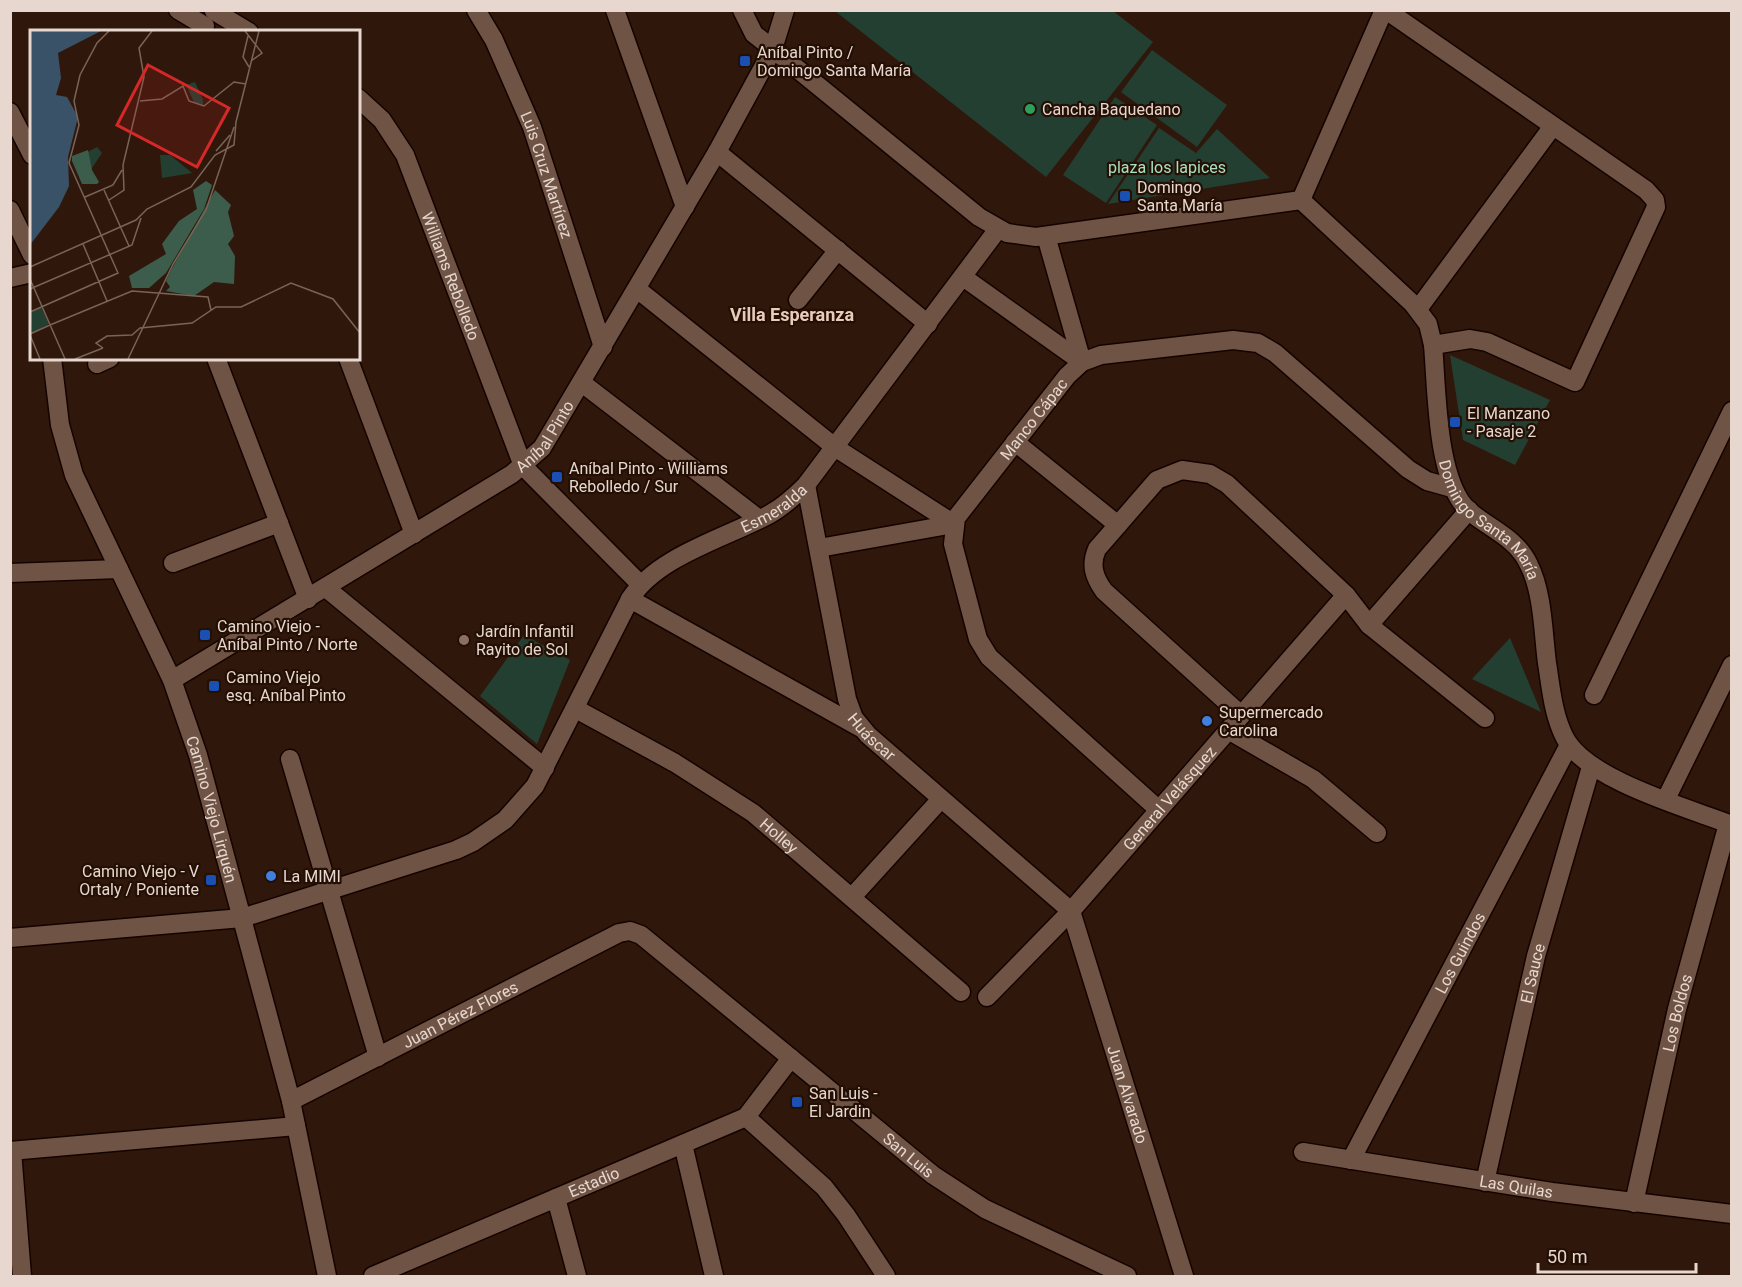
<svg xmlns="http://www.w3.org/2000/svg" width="1742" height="1287" font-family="Roboto,sans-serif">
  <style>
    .green { fill: #233f31 }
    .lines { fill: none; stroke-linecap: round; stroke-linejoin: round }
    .minor-casing { stroke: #150300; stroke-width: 21 }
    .tertiary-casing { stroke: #150300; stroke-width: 21 }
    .minor { stroke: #6f5446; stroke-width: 18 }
    .tertiary { stroke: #6f5446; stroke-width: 18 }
    .transit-dot { fill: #1a4fb4; stroke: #240f04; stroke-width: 2 }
    .leisure-dot { fill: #2e9e5b; stroke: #240f04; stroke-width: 2 }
    .education-dot { fill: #8d6e63; stroke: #240f04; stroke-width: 2 }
    .shop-dot { fill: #3f7fe0; stroke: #240f04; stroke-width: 2 }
    .labels { text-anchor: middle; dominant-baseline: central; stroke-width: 4.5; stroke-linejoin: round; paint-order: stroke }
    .poi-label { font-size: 16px; fill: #e7d7ce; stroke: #240f04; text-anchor: start }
    .park-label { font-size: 16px; fill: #a5e2c1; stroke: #240f04 }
    .street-label { font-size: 16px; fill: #e7d7ce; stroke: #240f04 }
    .neighbourhood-label { font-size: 18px; font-weight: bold; fill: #eacbba; stroke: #240f04 }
    .inset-road { fill: none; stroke: #796459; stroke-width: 1.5 }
    .view { fill: #d62828; fill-opacity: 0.15; stroke: #d62828; stroke-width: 3 }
    .inset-edge { fill: none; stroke: #e7d7ce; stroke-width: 3 }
  </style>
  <rect width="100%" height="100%" fill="#2f180b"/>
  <path class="green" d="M 835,11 L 1113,11 L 1153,42 L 1046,177 Z
    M 1152,50 L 1227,105 L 1197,147 L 1121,92 Z
    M 1115,97 L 1157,125 L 1106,203 L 1063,175 Z
    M 1159,128 L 1196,153 L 1217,129 L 1270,178 L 1108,204 Z
    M 1450,355 L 1550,400 L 1515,465 L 1463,440 Z
    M 524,635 L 570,660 L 537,744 L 480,696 Z
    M 1510,638 L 1541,712 L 1472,679 Z"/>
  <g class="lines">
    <g class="minor-casing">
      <g id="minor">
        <path d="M 178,10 L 205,26"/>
        <path id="s1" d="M 476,10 L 494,40 L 532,127 L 603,347"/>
        <path d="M 615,10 L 685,207"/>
        <path d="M 742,10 L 754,34 L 773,49 L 785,10"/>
        <path d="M 1386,10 L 1646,190 L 1655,200 L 1656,207 L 1575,382 L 1487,342 L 1470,339 L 1433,345"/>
        <path d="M 214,11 L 249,32"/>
        <path id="s2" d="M 358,98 L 382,120 L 405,155 L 523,466 L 640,584"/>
        <path d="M 10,112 L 32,155"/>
        <path d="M 717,152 L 928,324"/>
        <path id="s3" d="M 1301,200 L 1413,304 L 1428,324 L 1433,345 C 1437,389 1436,482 1469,511 C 1490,529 1517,538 1529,565 C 1543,593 1543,632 1547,663 C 1551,688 1553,715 1565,738 C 1587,780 1688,808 1732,825"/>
        <path d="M 1046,236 L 1082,362"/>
        <path d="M 963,277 L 1082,362"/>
        <path d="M 10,278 L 32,273"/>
        <path d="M 637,289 L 836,448 L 954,524"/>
        <path d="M 798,300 L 838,250"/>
        <path d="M 1418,309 L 1553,126"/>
        <path d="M 216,358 L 308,599"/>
        <path d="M 348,358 L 414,534"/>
        <path d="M 97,364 L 110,358"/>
        <path d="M 582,383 L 759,519"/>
        <path d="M 1015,442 L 1118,525"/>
        <path id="s4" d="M 806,485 L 847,699 L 854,718 L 868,735 L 1071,911"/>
        <path d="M 819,548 L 954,524"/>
        <path d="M 173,563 L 279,523"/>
        <path d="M 10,573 L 119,569"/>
        <path d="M 326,588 L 545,768"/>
        <path d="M 630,599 L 859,727"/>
        <path d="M 1369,625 L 1469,510"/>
        <path d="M 1594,695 L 1732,411"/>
        <path id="s5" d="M 576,709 L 675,763 L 753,813 L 961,992"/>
        <path d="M 1241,715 L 1104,591 C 1094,577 1090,565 1097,549 L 1157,480 L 1182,470 L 1210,474 L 1227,484 L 1346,595 L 1369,625 L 1485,718"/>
        <path d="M 1228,730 L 1313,779 L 1377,833"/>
        <path d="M 290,759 L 378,1057"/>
        <path d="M 1666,799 L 1732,665"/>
        <path id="s6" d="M 1159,810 L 989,657 L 978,639 L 953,544 L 956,518 L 1067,376 L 1082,362 L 1101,355 L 1233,340 L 1258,343 L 1275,353 L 1408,469 L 1427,481 L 1452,488"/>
        <path d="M 852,897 L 941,799"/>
        <path id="s7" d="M 1071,911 L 1184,1276"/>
        <path id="s8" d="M 10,938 L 242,918 L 456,850 L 473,842 L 505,820 L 535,786 L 630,599 C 657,556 726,538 770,514 C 784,506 795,496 806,485 L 998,229"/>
        <path id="s9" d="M 987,997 L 1071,911 L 1346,595"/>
        <path id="s10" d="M 291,1101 L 619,933 L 630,931 L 641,935 L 933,1175 L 985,1209 L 1127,1276"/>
        <path d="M 746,1117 L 824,1187 L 846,1215 L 886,1276"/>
        <path d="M 683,1144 L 714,1276"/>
        <path d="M 10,1151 L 296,1126"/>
        <path d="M 12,1151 L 22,1276"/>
        <path id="s11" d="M 1303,1152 L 1552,1192 L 1732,1214"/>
        <path id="s12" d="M 1351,1160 L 1569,745"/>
        <path id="s13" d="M 1485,1182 L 1536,956 L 1591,767"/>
        <path d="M 556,1198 L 577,1276"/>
        <path id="s14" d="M 1634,1203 L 1677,1009 L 1728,824"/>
        <path id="s15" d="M 373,1276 L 746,1117 L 791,1058"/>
      </g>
    </g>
    <g class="tertiary-casing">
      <g id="tertiary">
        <path d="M 10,210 L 32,255"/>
        <path id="s16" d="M 52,358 L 60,425 L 74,475 L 172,680 L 198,755 L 291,1101 L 327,1276"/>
        <path id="s17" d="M 172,680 L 512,474 L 542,448 L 717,152 L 773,49 L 979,217 L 1007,233 L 1036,237 L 1301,200 L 1384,10"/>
      </g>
    </g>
    <use href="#minor" class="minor"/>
    <use href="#tertiary" class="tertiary"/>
  </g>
  <g class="transit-dot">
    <rect x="739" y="55" width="12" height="12" rx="3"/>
    <rect x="1119" y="190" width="12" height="12" rx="3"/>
    <rect x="1449" y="416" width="12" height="12" rx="3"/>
    <rect x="551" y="471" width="12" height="12" rx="3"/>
    <rect x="199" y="629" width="12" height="12" rx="3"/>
    <rect x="208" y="680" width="12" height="12" rx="3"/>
    <rect x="205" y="874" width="12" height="12" rx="3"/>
    <rect x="791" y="1096" width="12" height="12" rx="3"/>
  </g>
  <circle class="leisure-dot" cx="1030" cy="109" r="6"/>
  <circle class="education-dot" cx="464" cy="640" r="6"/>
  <g class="shop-dot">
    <circle cx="1207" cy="721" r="6"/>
    <circle cx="271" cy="876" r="6"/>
  </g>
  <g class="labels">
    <g class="poi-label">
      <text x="757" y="52">Aníbal Pinto /<tspan x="757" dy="18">Domingo Santa María</tspan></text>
      <text x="1042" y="109">Cancha Baquedano</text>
      <text x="1137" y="187">Domingo<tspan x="1137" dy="18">Santa María</tspan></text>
      <text x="1467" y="413">El Manzano<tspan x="1467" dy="18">- Pasaje 2</tspan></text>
      <text x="569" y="468">Aníbal Pinto - Williams<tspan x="569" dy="18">Rebolledo / Sur</tspan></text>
      <text x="217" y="626">Camino Viejo -<tspan x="217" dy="18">Aníbal Pinto / Norte</tspan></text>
      <text x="476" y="631">Jardín Infantil<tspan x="476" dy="18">Rayito de Sol</tspan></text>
      <text x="226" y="677">Camino Viejo<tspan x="226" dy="18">esq. Aníbal Pinto</tspan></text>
      <text x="1219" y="712">Supermercado<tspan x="1219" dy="18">Carolina</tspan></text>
      <text x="199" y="871" text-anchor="end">Camino Viejo - V<tspan x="199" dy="18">Ortaly / Poniente</tspan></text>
      <text x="283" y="876">La MIMI</text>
      <text x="809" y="1093">San Luis -<tspan x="809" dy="18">El Jardin</tspan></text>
    </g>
    <g class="park-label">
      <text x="1167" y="167">plaza los lapices</text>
    </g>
    <g class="street-label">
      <text stroke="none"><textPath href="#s1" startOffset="180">Luis Cruz Martínez</textPath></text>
      <text stroke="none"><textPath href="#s2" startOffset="204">Williams Rebolledo</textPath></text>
      <text stroke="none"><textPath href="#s6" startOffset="500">Manco Cápac</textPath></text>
      <text stroke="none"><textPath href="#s17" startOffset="448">Aníbal Pinto</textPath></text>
      <text stroke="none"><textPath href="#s8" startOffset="942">Esmeralda</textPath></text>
      <text stroke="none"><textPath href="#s3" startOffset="392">Domingo Santa María</textPath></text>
      <text stroke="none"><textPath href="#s4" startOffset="264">Huáscar</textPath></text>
      <text stroke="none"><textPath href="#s9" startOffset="270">General Velásquez</textPath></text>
      <text stroke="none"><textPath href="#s16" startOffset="482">Camino Viejo Lirquén</textPath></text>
      <text stroke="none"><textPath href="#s5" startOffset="240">Holley</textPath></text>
      <text stroke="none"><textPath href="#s12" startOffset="234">Los Guindos</textPath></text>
      <text stroke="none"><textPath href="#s13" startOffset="214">El Sauce</textPath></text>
      <text stroke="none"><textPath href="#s14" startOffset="195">Los Boldos</textPath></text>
      <text stroke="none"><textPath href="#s10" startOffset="190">Juan Pérez Flores</textPath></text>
      <text stroke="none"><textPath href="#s7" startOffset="192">Juan Alvarado</textPath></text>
      <text stroke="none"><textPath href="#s10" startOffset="738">San Luis</textPath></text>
      <text stroke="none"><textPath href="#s15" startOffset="240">Estadio</textPath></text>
      <text stroke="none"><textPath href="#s11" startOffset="216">Las Quilas</textPath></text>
    </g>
    <g class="neighbourhood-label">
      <text x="792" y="314">Villa Esperanza</text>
    </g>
  </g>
  <g transform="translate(30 30)">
    <rect width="330" height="330" fill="#2f180b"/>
    <path d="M 165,52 L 173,70 L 173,75 L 164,72 L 156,55 ZM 67,117 L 72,123 L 60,141 L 54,124 ZM 130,125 L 140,125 L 162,143 L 132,148 ZM 11,277 L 19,294 L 2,303 L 0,282 Z" fill="#233f31"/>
    <path d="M 58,120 L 62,140 L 69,152 L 67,154 L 52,154 L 42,131 L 42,126 ZM 176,151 L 182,155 L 174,179 L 136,243 L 119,258 L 102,258 L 99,246 L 136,224 L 132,214 L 149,191 L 167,179 L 163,160 ZM 185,160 L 201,175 L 198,182 L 204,206 L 198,214 L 205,226 L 204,254 L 184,252 L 164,266 L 136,261 L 140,257 L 136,251 L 141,240 Z" fill="#3c5d4c"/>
    <path d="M 0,1 L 71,1 L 28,23 L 31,48 L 26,65 L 37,67 L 48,87 L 38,127 L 39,156 L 29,177 L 0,215 Z" fill="#3a5268"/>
    <path class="inset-road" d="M 215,1 L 232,23 L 221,31M 218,6 L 213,27 L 219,37M 110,71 L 132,69 L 153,56 L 159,71 L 174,76 L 204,52 L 216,54M 186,121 L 200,105M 74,160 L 99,216M 55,167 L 83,155 L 92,140M 79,170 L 94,160 L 93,135 L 114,47 L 109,18 L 122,1M 53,214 L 77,271M 0,237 L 106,190 L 117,179 L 161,157 L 185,125 L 204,115 L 206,92 L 229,1M 0,249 L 35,329M 0,259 L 102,215 L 111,188M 0,282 L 88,243 L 39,133 L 49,95 L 44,71 L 50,45 L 67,13 L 79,1M 20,295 L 102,261 L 178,267 L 181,280M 0,304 L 20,295M 0,305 L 10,329M 73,318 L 66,313 L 77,306 L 102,305 L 110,298 L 162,293 L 186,277 L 211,277 L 261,253 L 303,269 L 330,303M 45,329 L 73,318M 98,329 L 143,234 L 176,180 L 204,97"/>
    <path class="view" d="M 118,35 L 199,78 L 167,137 L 87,95 Z"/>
    <rect width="330" height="330" class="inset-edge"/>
  </g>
  <rect width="1742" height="1287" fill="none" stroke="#e7d7ce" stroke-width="24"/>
  <path d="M1538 1263v9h158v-9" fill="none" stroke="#e7d7ce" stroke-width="3"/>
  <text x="1547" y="1263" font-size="18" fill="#e7d7ce" stroke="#240f04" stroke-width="4.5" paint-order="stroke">50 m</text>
</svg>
